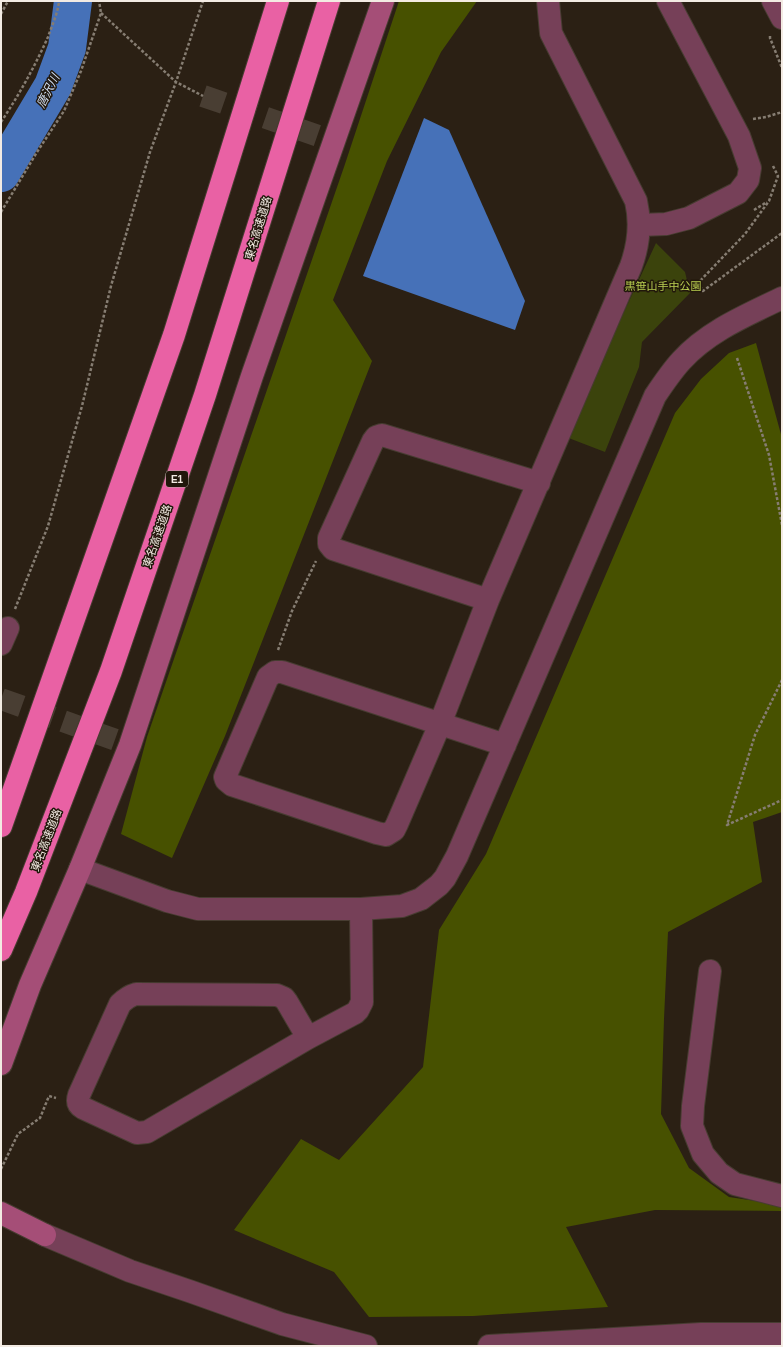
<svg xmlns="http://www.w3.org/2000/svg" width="783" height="1347" font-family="Arial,'Noto Sans JP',sans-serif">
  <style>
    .green { fill: #3b430c }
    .forest { fill: #475100 }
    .water { fill: #4671b8 }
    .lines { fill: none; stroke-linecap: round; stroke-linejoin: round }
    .river { stroke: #4671b8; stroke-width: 38 }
    .street-tunnel { stroke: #493e33; stroke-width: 22; stroke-dasharray: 22 11; stroke-linecap: butt }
    .street-casing { stroke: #473c31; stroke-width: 24 }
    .secondary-casing { stroke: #473c31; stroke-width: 24 }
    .highway-casing { stroke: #473c31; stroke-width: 24 }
    .path { stroke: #867d72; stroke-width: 2.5; stroke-dasharray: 3 2; stroke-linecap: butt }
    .street { stroke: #764058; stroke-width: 22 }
    .secondary { stroke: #a54e77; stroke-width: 22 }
    .highway { stroke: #e961a4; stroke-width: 22 }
    .labels { text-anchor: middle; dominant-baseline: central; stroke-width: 3; stroke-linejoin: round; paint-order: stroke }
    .shield { fill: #21170b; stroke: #b4aba2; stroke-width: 1 }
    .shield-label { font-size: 10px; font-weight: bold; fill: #f3ebe3 }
    .street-label { font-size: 11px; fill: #f3ebe3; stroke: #21170b }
    .park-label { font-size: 11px; fill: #b9ce50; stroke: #21170b }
    .water-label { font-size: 12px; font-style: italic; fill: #cfdcf0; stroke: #21170b }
  </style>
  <rect width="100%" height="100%" fill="#2b2014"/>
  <path class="green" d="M 656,243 L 685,272 L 690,293 L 642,342 L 639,367 L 605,452 L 566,437 Z"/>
  <path class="forest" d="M 399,1 L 477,1 L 441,52 L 387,161 L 333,300 L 372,361 L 225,736 L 172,858 L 121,834 L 147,737 L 344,167 Z
    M 756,343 L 782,438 L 782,812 L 753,822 L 762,882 L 668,932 L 664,1019 L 661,1114 L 689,1168 L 729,1197 L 782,1205 L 782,1211 L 655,1210 L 566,1227 L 608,1307 L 473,1316 L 369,1317 L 334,1272 L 234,1230 L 301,1139 L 339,1160 L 423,1067 L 439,930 L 486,854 L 675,413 L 701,379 L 729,353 Z"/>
  <path class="water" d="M 424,118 L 449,130 L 525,301 L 515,330 L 363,276 Z"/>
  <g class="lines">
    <path class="river" d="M 1,173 L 53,86 L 67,48 L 73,1"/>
    <path class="street-tunnel" d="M 203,96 L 333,141
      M 1,699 L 130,745"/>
    <g class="street-casing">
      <path id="street" d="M 773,1 L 782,18
        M 640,225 L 666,224 L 689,218 L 738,193 L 748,180 L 750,168 L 739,136 L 668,1
        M 488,600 L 333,549 L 329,544 L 329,538 L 373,441 L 376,437 L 382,435 L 539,483
        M 1,644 L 8,628
        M 505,745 L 282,672 L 275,672 L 268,677 L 225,777 L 226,780 L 232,785 L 377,833 L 386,835 L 394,830 L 397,824 L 440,724 L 488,600 L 631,266 C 639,244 641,223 636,201 L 551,33 L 548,1
        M 80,869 L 167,901 L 198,909 L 361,909 L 402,906 L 421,899 L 439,885 L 445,878 L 457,856 L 655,396 C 663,384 671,372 681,361 C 708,331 747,315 782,298
        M 710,971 L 693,1106 L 692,1126 L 703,1154 L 719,1173 L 735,1184 L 782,1196
        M 308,1038 L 287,1002 L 284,998 L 277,995 L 136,994 C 129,996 125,999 120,1004 L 79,1095 C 77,1101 78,1105 83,1108 L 137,1133 L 147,1132 L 308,1038 L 355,1013 L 358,1010 L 362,1002 L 361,909
        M 45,1235 L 130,1271 L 192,1292 L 282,1324 L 366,1346
        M 489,1346 L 701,1334 L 782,1334"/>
    </g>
    <g class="secondary-casing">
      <path id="secondary" d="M 1,1064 L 30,985 L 80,869 L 130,745 L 252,376 L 383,1
        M 1,1213 L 45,1235"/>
    </g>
    <g class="highway-casing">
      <path id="highway" d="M 1,826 L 174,335 L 278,1
        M 1,950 L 26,892 L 111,671 L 205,395 L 329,1"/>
    </g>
    <path class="path" d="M 101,13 L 176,82 L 203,96
      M 1,14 L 8,1
      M 770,36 L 770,38 L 782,68
      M 753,119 L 766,117 L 782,112
      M 1,122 C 19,95 35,66 48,37 C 52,25 58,13 59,1
      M 773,166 L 778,176 L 769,201 L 745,234 L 698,283 L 703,291 L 782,233
      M 754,210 L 767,202
      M 1,212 L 37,152 L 64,111 L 81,71 L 101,13 L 99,1
      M 737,358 L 769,455 L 782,525
      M 15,609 L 48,526 L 82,406 L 111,286 L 150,152 L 176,82 L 203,1
      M 278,650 L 292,611 L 316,561
      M 782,680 L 755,735 L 727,825 L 782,800
      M 1,1169 L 18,1134 L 40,1118 L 49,1096 L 56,1098"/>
    <use href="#street" class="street"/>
    <use href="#secondary" class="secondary"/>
    <use href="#highway" class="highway"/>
  </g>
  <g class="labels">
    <rect class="shield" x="166" y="471" width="22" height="16" rx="3"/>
    <g class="shield-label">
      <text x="177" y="479">E1</text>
    </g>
    <g class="street-label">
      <text transform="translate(258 228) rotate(-73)">東名高速道路</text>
      <text transform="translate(157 536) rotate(-71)">東名高速道路</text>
      <text transform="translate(46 840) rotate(-69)">東名高速道路</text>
    </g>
    <g class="park-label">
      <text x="663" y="286">黒笹山手中公園</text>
    </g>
    <g class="water-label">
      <text transform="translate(48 91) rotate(-63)">唐沢川</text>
    </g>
  </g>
  <rect width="783" height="1347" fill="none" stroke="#f3ebe3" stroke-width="4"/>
</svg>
